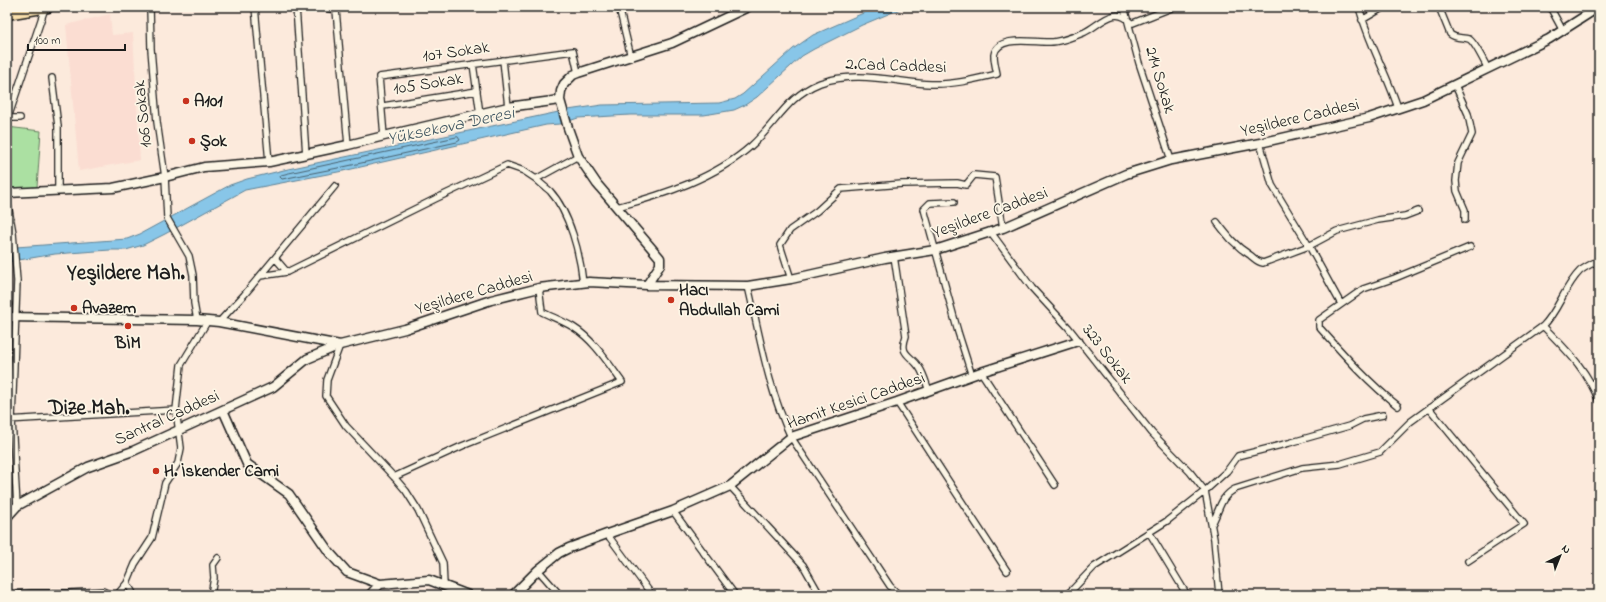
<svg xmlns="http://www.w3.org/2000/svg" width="1606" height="602" font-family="'Indie Flower',sans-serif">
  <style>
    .built { fill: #fbddd2 }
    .green { fill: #abe0a2; stroke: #647e5f }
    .water { fill: #88c6e8; stroke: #5d8296 }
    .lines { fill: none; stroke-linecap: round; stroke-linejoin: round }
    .shore { stroke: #47606e; stroke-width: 1 }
    .street-casing { stroke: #1c1c1c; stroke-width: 8 }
    .secondary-casing { stroke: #1c1c1c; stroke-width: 11 }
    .highway-casing { stroke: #1c1c1c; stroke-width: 13 }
    .street { stroke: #fcf5e5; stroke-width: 5.5 }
    .secondary { stroke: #fcf5e5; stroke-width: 8 }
    .highway { stroke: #f8deab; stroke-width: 10 }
    .poi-dot { fill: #c8321e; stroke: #fcf5e5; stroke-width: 1.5 }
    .labels { text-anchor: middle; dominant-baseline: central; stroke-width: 3.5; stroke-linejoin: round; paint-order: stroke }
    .street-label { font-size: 17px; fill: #1c1c1c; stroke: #fcf5e5 }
    .poi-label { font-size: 17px; font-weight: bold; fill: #1c1c1c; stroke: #fcf5e5; text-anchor: start }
    .water-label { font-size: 18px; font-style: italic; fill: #425863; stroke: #fcf5e5 }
    .district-label { font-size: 21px; font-weight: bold; fill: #1c1c1c; stroke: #fcf5e5 }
  </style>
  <rect width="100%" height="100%" fill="#fceadc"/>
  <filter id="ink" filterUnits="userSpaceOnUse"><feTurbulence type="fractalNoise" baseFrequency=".025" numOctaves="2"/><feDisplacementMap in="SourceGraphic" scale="8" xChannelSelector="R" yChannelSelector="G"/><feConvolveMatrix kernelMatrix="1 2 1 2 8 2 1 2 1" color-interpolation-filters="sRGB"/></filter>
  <g filter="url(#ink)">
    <path class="built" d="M 110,14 L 112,35 L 133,33 L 140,160 L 79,171 L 66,25 Z"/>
    <path class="green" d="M 7,127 L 41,131 L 37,187 L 7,189 Z"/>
    <path class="water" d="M 877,7 L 905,7 L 862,25 L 814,49 L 802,56 L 757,97 L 745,105 L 734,110 L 704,115 L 630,115 L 578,118 L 560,124 L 546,125 L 343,171 L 245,190 L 165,234 L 143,245 L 126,250 L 110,250 L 55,254 L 7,262 L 7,250 L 16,247 L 127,239 L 140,234 L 230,185 L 247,179 L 288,169 L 568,110 L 602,105 L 719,103 L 735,99 L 743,94 L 793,49 L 813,35 Z"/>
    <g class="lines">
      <path class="shore" d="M 458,137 L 460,140 L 457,142 L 343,167 L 282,179 L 280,177 L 281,175 L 289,173 Z"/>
      <g class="street-casing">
        <path id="street" d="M 150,7 L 151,49 L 157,122 L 165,177 L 167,218 L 189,256 L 193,275 L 194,303 L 197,320
          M 255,7 L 269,162
          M 296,7 L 306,155
          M 321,7 L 336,10 L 348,145
          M 619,7 L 631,57
          M 1124,7 L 1139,63 L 1171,160
          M 1359,7 C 1368,42 1387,74 1398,108
          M 1439,7 L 1450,34 C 1456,39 1462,37 1469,39 C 1475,42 1484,62 1488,69
          M 1550,7 L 1563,31
          M 1362,20 L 1384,7
          M 503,60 L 508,107
          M 473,64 L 480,114
          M 52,78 L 58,126 L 58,190
          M 1455,85 L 1468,114 L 1472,134 L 1458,163 L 1456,181 L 1457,191 L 1465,210 L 1465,220
          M 383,106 L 477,91
          M 7,118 L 20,118
          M 8,118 L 45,8
          M 384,136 L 379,77 L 573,51 L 578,73
          M 1260,143 L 1272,185 L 1309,246 L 1341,304
          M 536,179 C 540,183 545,187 550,191 C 570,213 580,254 583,283
          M 7,199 L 13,233 L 17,281 L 12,420 L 17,506 L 7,509
          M 954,202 L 930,203 L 924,209 L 958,332 L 972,376
          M 617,207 C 663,195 715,178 751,146 C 776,124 787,96 820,83 C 856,70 894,82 931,84 C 953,85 976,79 997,74 C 996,69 994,61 994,55 C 997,34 1035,43 1050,42 C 1061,42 1075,36 1085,32 C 1100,25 1115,4 1131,23 L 1133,23 L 1174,7
          M 1217,222 C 1227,235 1235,246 1250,255 C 1254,258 1257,262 1263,263 L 1309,246 L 1337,231 L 1378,220 L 1405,216 L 1418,211
          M 990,231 L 1032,288 L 1068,327 L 1152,433 L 1190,472 L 1205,491 L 1214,539 L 1219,595
          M 894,256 L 906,336 C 899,355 910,354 919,367 C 924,374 926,383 929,391
          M 275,258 L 287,272
          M 260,276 L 287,272 L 435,199 L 507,165 L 524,171 L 536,179 L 578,156
          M 791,279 L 780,245 L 790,230 L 817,211 L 841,189 L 902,184 L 957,183 L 966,185 L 974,175 L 995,177 L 1003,228
          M 748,286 C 760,337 768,389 791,437 L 890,586 L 899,595
          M 219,322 L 244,295 L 335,186
          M 1543,326 C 1567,351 1586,368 1599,401
          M 340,345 L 327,380 L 326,396 L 346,426 L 394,477 L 406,491 L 418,510 L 443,563 L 444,586
          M 981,372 L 1055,485
          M 897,402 L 1007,571
          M 1398,406 C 1369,383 1344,355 1319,327 L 1319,320 L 1363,289 L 1395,278 L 1470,247
          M 1429,408 L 1524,524 L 1468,561
          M 7,420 L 176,410
          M 394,477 L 462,446 L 622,382 C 608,363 594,340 573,327 C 563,321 552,317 542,312 L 539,288
          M 730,486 L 803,565 L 820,595
          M 673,511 L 735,595
          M 1212,524 C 1220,509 1220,497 1235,489 L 1302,468 L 1340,464 L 1380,452 L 1410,422 L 1543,326 C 1559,310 1564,287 1580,271 C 1585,267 1593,263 1599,260
          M 1149,532 L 1187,595
          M 607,534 L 652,595
          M 538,570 L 560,595
          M 7,595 L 31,593 L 70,593 L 103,591 L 111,595
          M 117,595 L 127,583
          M 134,595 L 127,583 L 135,564 L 152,538 L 165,483 L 178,463 L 181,448 L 176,410 L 181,365 L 207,322
          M 211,595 L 214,578 L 213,565 L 218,558
          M 1066,595 L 1073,589 L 1094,567 L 1167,521 L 1205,491 L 1227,471 L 1238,456 L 1289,443 L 1349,426 L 1363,419 L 1383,415"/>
      </g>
      <g class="secondary-casing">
        <path id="secondary" d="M 7,193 L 113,188 L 165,177 L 204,167 L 269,162 L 348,145 L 384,136 L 508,107 L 560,100
          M 647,285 L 660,265 L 660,258 L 597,184 L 578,156 L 568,128 L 560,100 L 561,91 L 564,84 L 573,75 L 578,73 L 672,43 L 748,7
          M 7,317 L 197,320 L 219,322 L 340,345
          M 223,410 L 247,464 L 289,494 L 329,552 L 347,572 L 380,584 L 429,580 L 468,595
          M 7,517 L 17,506 L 88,467 L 133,451 L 273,387 L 307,359 L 340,345 L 405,329 L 491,300 L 539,288 L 589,282 L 647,285 L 748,286 L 791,279 L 885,258 L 935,250 L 1003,228 L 1126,174 L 1171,160 L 1260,143 L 1369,118 L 1423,100 L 1549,39 L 1599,7
          M 370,595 L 380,584
          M 513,595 L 538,570 L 559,553 L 569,548 L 607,534 L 673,511 L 730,486 L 791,437 L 897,402 L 981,372 L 1078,341"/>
      </g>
      <g class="highway-casing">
        <path id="highway" d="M 7,14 L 48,7"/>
      </g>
      <use href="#street" class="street"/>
      <use href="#secondary" class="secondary"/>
      <use href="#highway" class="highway"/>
    </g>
  </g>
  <g class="poi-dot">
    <circle cx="186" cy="101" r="4"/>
    <circle cx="192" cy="141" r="4"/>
    <circle cx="671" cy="300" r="4"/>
    <circle cx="74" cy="308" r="4"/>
    <circle cx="128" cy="326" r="4"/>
    <circle cx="156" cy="471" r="4"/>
  </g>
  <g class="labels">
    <g class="street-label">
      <text transform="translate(456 52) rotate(-8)">107 Sokak</text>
      <text transform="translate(896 66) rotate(2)">2.Cad Caddesi</text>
      <text transform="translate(1160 80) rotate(73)">214 Sokak</text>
      <text transform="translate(428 84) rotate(-9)">105 Sokak</text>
      <text transform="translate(143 114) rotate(-96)">106 Sokak</text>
      <text transform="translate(1300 118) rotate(-13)">Yeşildere Caddesi</text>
      <text transform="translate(990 213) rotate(-20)">Yeşildere Caddesi</text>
      <text transform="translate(474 293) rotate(-16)">Yeşildere Caddesi</text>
      <text transform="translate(1107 354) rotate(52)">323 Sokak</text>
      <text transform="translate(856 401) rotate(-19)">Hamit Kesici Caddesi</text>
      <text transform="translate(167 418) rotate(-24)">Santral Caddesi</text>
    </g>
    <g class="poi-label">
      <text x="194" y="101">A101</text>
      <text x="200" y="141">Şok</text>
      <text x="679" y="290">Hacı<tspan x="679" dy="20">Abdullah Cami</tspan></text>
      <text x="82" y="308">Avazem</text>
      <text x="128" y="343" text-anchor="middle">BİM</text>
      <text x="164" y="471">H. İskender Cami</text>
    </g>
    <g class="water-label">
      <text transform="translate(451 127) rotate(-12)">Yüksekova Deresi</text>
    </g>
    <g class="district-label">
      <text x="126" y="274">Yeşildere Mah.</text>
      <text x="89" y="409">Dize Mah.</text>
    </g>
  </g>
  <rect width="1606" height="602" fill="none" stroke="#fcf5e5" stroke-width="24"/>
  <rect x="12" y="12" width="1582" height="578" fill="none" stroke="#1c1c1c" stroke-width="1.5" filter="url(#ink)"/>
  <g transform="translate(1560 556) rotate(43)" stroke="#fcf5e5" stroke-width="3" paint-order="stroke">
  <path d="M0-3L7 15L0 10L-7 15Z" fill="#1c1c1c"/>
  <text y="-6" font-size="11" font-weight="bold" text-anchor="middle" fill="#1c1c1c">N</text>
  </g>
  <path d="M28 44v6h97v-6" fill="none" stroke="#1c1c1c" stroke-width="2"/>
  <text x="34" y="44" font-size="12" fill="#1c1c1c" stroke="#fcf5e5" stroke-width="3" paint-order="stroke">100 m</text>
</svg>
